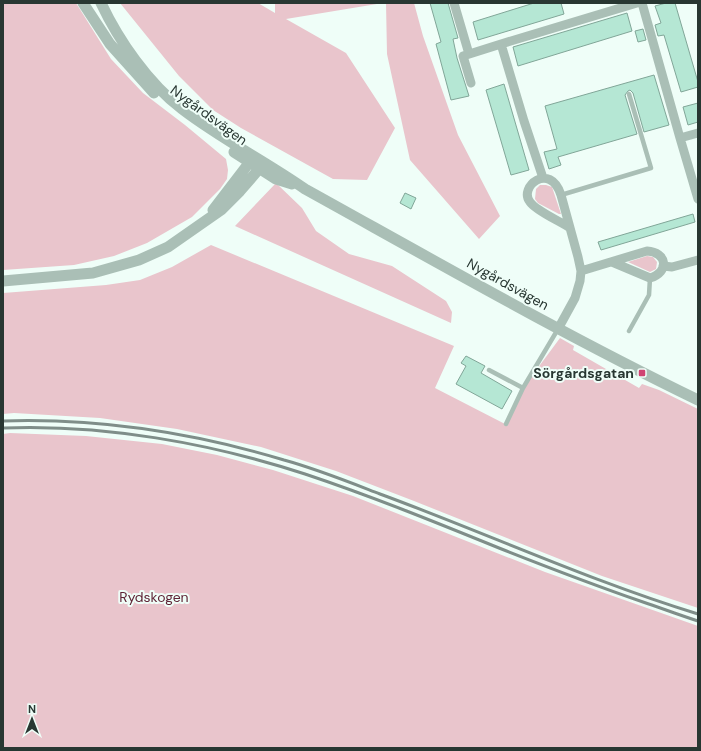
<svg xmlns="http://www.w3.org/2000/svg" width="701" height="751" font-family="'DM Sans',sans-serif">
  <style>
    .green { fill: #e9c5cc }
    .building { fill: #b5e7d4; stroke: #81a698 }
    .lines { fill: none; stroke-linecap: round; stroke-linejoin: round }
    .service { stroke: #aabfb6; stroke-width: 4.5 }
    .minor { stroke: #aabfb6; stroke-width: 9 }
    .tertiary { stroke: #aabfb6; stroke-width: 11 }
    .rail { stroke: #7f8e89; stroke-width: 3 }
    .poi-dot { fill: #d04372; stroke: #effef8; stroke-width: 1.5 }
    .labels { text-anchor: middle; dominant-baseline: central; stroke-width: 4; stroke-linejoin: round; paint-order: stroke }
    .street-label { font-size: 14px; fill: #283732; stroke: #effef8 }
    .poi-label { font-size: 14px; font-weight: bold; fill: #283732; stroke: #effef8; text-anchor: end }
    .park-label { font-size: 14px; fill: #5e2335; stroke: #effef8 }
  </style>
  <rect width="100%" height="100%" fill="#effef8"/>
  <path class="green" d="M 3,3 L 76,3 L 111,59 L 143,93 L 185,125 L 226,159 L 228,170 L 227,179 L 220,189 L 192,217 L 147,243 L 114,256 L 74,265 L 3,270 Z
    M 120,3 L 258,3 L 275,13 L 275,3 L 383,3 L 286,19 L 346,53 L 395,128 L 367,180 L 333,179 L 241,128 L 213,110 L 179,76 Z
    M 386,3 L 414,3 L 423,36 L 458,135 L 500,216 L 479,239 L 410,160 L 387,54 Z
    M 276,183 L 302,208 L 316,231 L 349,254 L 392,266 L 446,301 L 452,312 L 451,323 L 235,226 Z
    M 540,185 L 546,185 L 552,187 L 561,214 L 559,214 L 538,203 L 535,199 L 536,189 Z
    M 211,245 L 454,346 L 435,388 L 505,424 L 523,388 L 560,338 L 574,346 L 573,350 L 639,388 L 642,384 L 659,390 L 698,409 L 698,608 L 602,576 L 414,501 L 336,471 L 261,447 L 177,429 L 100,418 L 14,413 L 3,414 L 3,293 L 106,285 L 140,280 L 172,267 Z
    M 647,256 L 653,257 L 657,262 L 656,269 L 650,272 L 628,262 Z
    M 10,433 L 86,436 L 162,444 L 217,455 L 273,470 L 353,496 L 545,572 L 698,626 L 698,748 L 3,748 L 3,434 Z"/>
  <path class="building" d="M 430,3 L 448,3 L 458,38 L 453,39 L 457,58 L 469,96 L 451,100 L 436,44 L 441,42 Z
    M 534,3 L 561,3 L 564,14 L 478,40 L 473,22 Z
    M 666,3 L 675,3 L 698,82 L 698,87 L 681,92 L 664,35 L 658,36 L 655,25 L 661,23 L 655,6 Z
    M 627,13 L 632,31 L 518,66 L 513,47 Z
    M 643,29 L 646,40 L 638,42 L 635,31 Z
    M 654,75 L 669,125 L 644,132 L 633,93 L 630,90 L 628,91 L 625,95 L 637,134 L 558,157 L 561,165 L 549,169 L 544,152 L 557,149 L 545,106 Z
    M 504,84 L 529,170 L 511,175 L 486,90 Z
    M 698,103 L 698,122 L 688,125 L 683,107 Z
    M 405,193 L 416,198 L 411,209 L 400,203 Z
    M 693,214 L 695,222 L 601,250 L 598,242 Z
    M 466,356 L 485,366 L 481,373 L 512,391 L 502,409 L 456,384 L 466,366 L 461,363 Z"/>
  <g class="lines">
    <path class="service" d="M 561,195 L 651,168 L 629,94
      M 629,331 L 649,295 L 650,278
      M 489,370 L 523,388 L 558,329
      M 506,424 L 523,388"/>
    <path class="minor" d="M 454,3 L 469,54
      M 642,3 L 680,138
      M 501,44 L 637,3
      M 471,83 L 463,56 L 501,44 L 524,121 L 543,178
      M 698,133 L 680,138 L 698,199
      M 663,266 L 672,267 L 698,260
      M 581,271 L 647,251 C 667,252 670,272 650,278 L 612,262
      M 558,329 L 575,298 L 580,281 L 581,271 L 578,257 L 561,195 C 550,161 518,187 530,202 C 536,211 560,221 570,228"/>
    <path class="tertiary" d="M 83,3 L 110,44 L 154,93
      M 101,3 C 119,41 148,83 182,109 C 221,139 265,161 305,189 C 435,261 564,335 698,400
      M 234,152 L 276,179 L 292,184
      M 213,210 L 249,163 L 256,160
      M 3,281 L 93,273 L 139,260 L 168,247 L 221,210 L 240,191 L 259,169 L 258,159"/>
    <path class="rail" d="M 3,421 C 97,418 194,433 284,460 C 317,469 349,482 380,494 C 486,533 590,581 698,614
      M 3,428 C 103,424 210,443 305,474 C 371,496 435,522 499,548 C 547,567 594,585 643,602 C 661,608 679,615 698,621"/>
  </g>
  <rect class="poi-dot" x="638" y="369" width="8" height="8" rx="2"/>
  <g class="labels">
    <g class="street-label">
      <text transform="translate(209 115) rotate(36)">Nygårdsvägen</text>
      <text transform="translate(508 284) rotate(29)">Nygårdsvägen</text>
    </g>
    <g class="poi-label">
      <text x="634" y="373">Sörgårdsgatan</text>
    </g>
    <g class="park-label">
      <text x="154" y="597">Rydskogen</text>
    </g>
  </g>
  <rect width="701" height="751" fill="none" stroke="#283732" stroke-width="8"/>
  <g transform="translate(32 719)" stroke="#effef8" stroke-width="3" paint-order="stroke">
  <path d="M0-3L7 15L0 10L-7 15Z" fill="#283732"/>
  <text y="-6" font-size="11" font-weight="bold" text-anchor="middle" fill="#283732">N</text>
  </g>
</svg>
